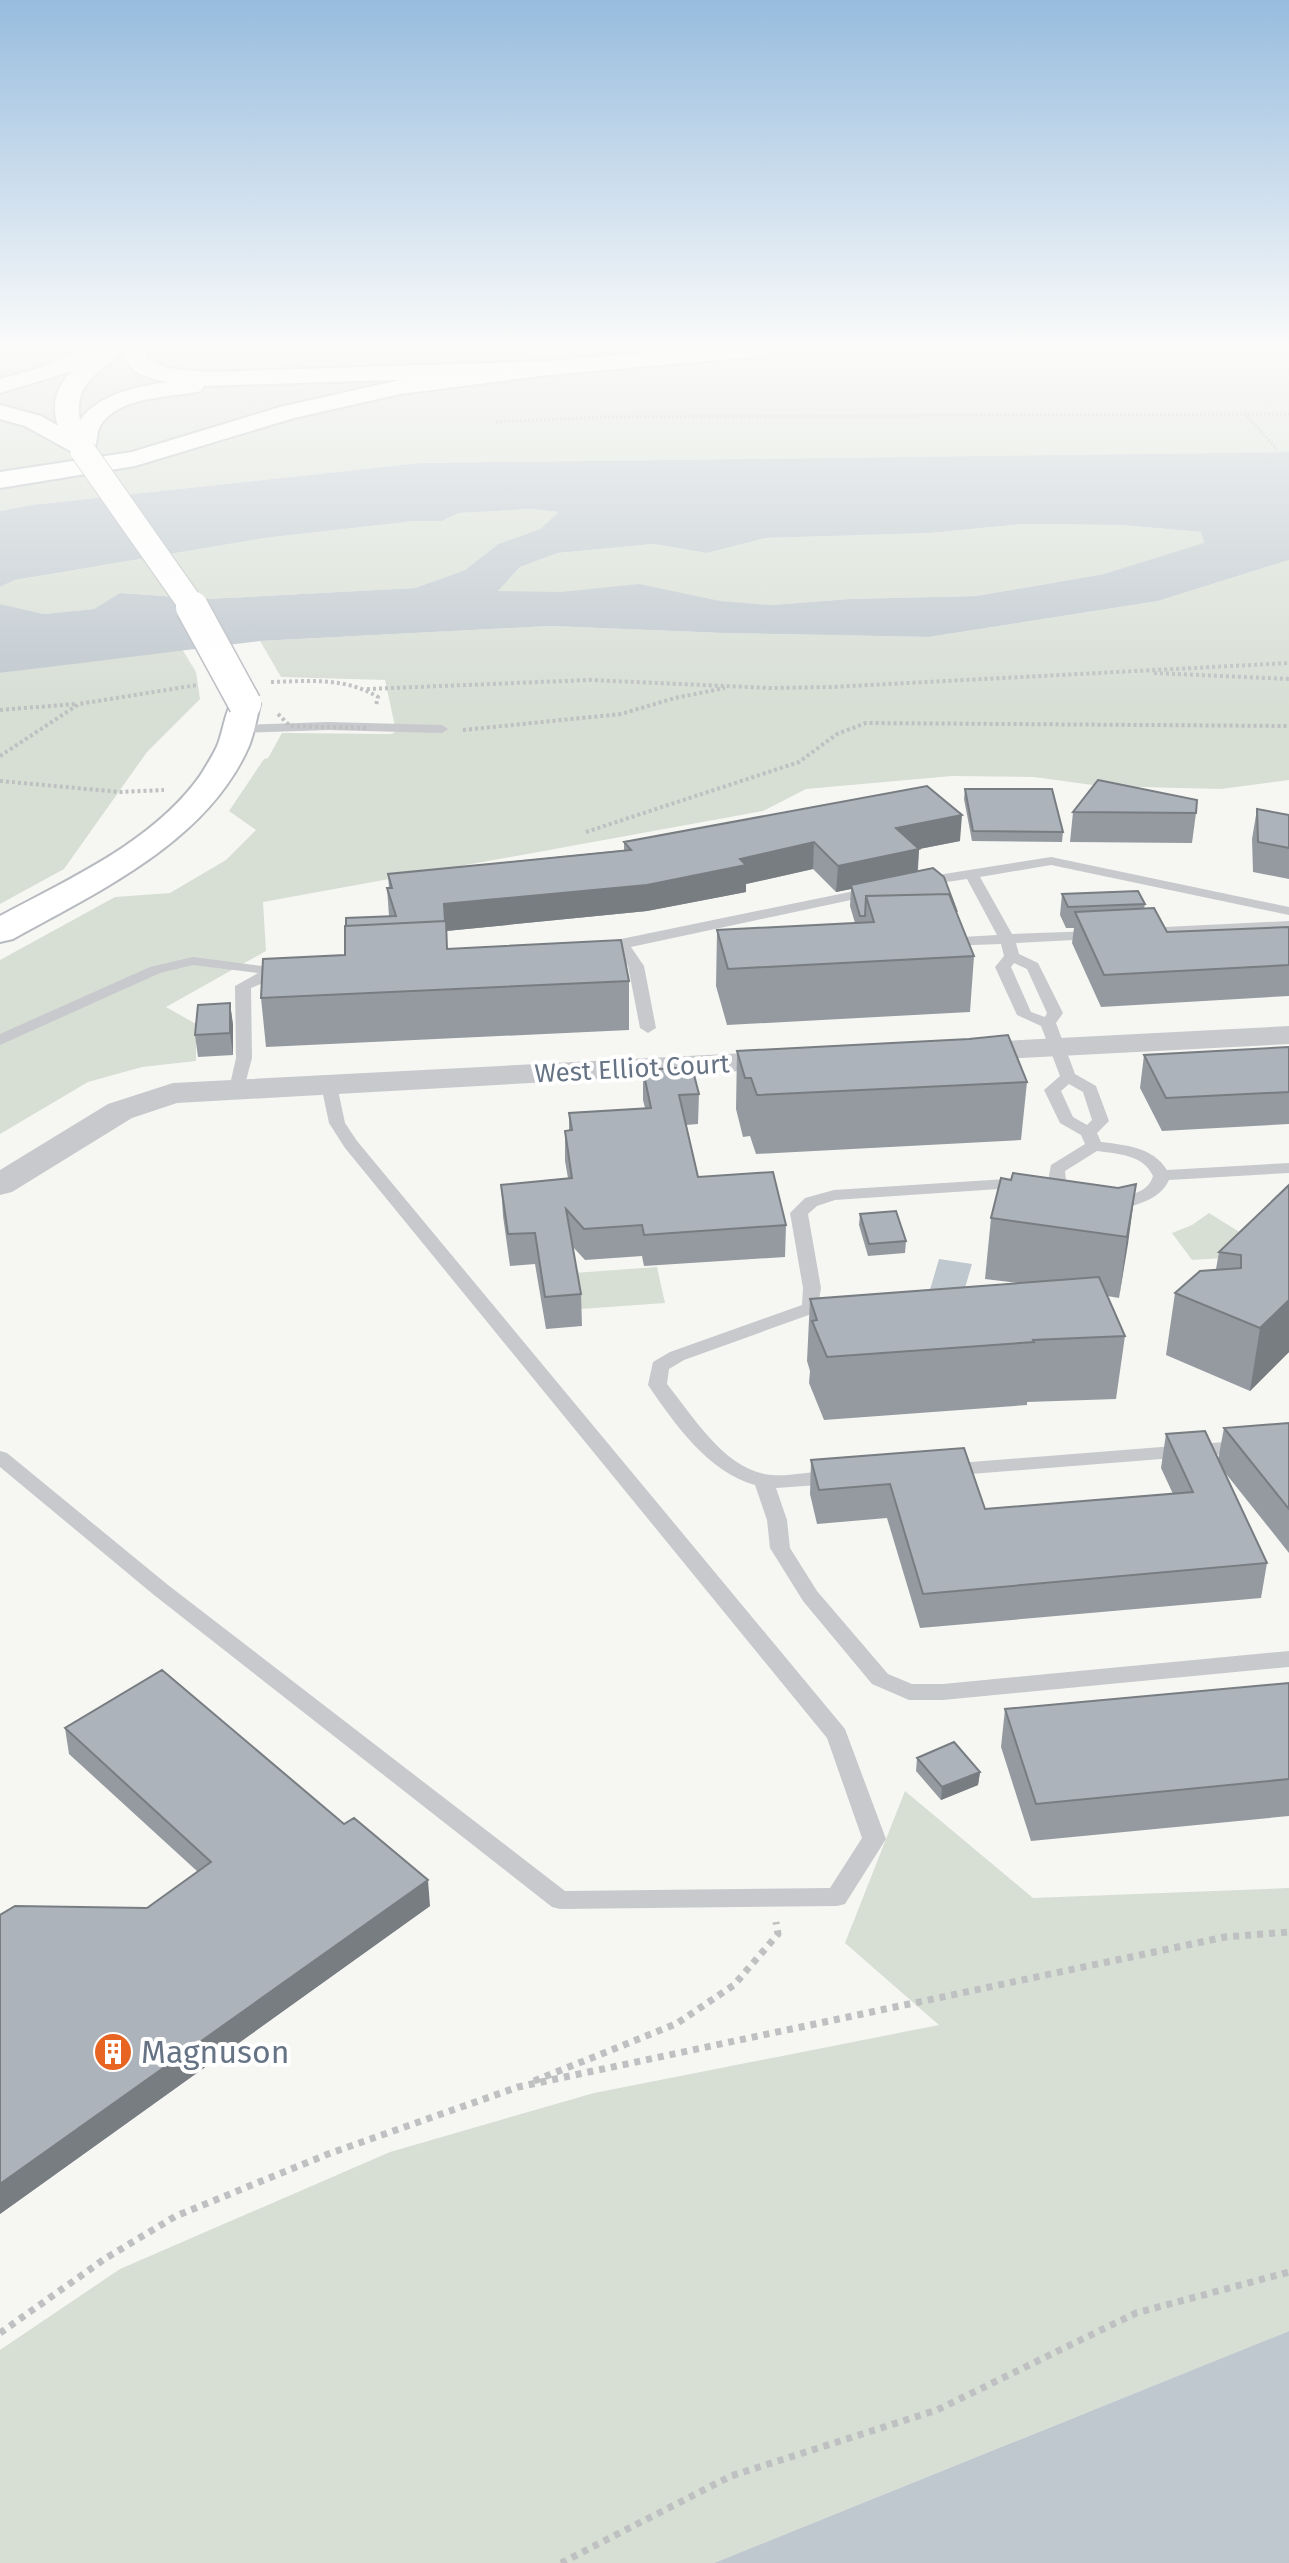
<svg xmlns="http://www.w3.org/2000/svg" width="1289" height="2563" font-family="'Fira Sans',sans-serif">
  <style>
    .green { fill: #d7ded4 }
    .water { fill: #bfc8ce; fill-rule: evenodd }
    .lines { fill: none; stroke-linecap: round; stroke-linejoin: round }
    .secondary-casing { stroke: #b9bcc1; stroke-width: 4 }
    .primary-casing { stroke: #b7babf; stroke-width: 4 }
    .path-far2 { stroke: #bec0c2; stroke-width: 3; stroke-dasharray: 2 2; stroke-linecap: butt }
    .path-far1 { stroke: #bec0c2; stroke-width: 4; stroke-dasharray: 3 3; stroke-linecap: butt }
    .path { stroke: #bec0c2; stroke-width: 7; stroke-dasharray: 6 6; stroke-linecap: butt }
    .lane { fill: #c7c9cd; fill-rule: evenodd }
    .street { fill: #c7c9cd; fill-rule: evenodd }
    .secondary { fill: #fff; fill-rule: evenodd }
    .primary { fill: #fff; fill-rule: evenodd }
    .primary-bridge-far1-casing { stroke: #b7babf; stroke-width: 27; stroke-linecap: butt }
    .primary-bridge-casing { stroke: #b7babf; stroke-width: 35; stroke-linecap: butt }
    .path-bridge { stroke: #bec0c2; stroke-width: 4; stroke-dasharray: 3 3; stroke-linecap: butt }
    .primary-bridge-far1 { stroke: #fff; stroke-width: 25 }
    .primary-bridge { stroke: #fff; stroke-width: 32 }
    .wall { fill: #949aa0 }
    .shaded-wall { fill: #787d82 }
    .building { fill: #acb3ba; stroke: #787d82; stroke-width: 2 }
    .labels { text-anchor: middle; dominant-baseline: central; stroke-width: 8; stroke-linejoin: round; paint-order: stroke }
    .street-label { font-size: 26px; fill: #657385; stroke: #fff }
    .near-poi-label { font-size: 32px; fill: #657385; stroke: #fff; text-anchor: start }
  </style>
  <rect width="100%" height="100%" fill="#f6f7f3"/>
  <path class="green" d="M 0,349 L 1289,349 L 1289,452 L 420,463 L 31,505 L 0,511 Z
    M 531,509 L 560,512 L 540,529 L 498,544 L 465,570 L 415,588 L 208,599 L 120,593 L 94,609 L 44,614 L 0,604 L 0,587 L 15,580 L 265,538 L 414,521 L 442,521 L 459,513 Z
    M 1022,524 L 1121,525 L 1201,532 L 1204,544 L 1104,574 L 976,596 L 849,599 L 772,605 L 561,592 L 497,592 L 520,567 L 558,553 L 653,544 L 707,553 L 766,538 L 930,533 Z
    M 1289,560 L 1289,780 L 1221,789 L 1100,786 L 1034,777 L 952,776 L 806,789 L 763,811 L 263,902 L 266,951 L 166,1007 L 196,1024 L 196,1061 L 142,1067 L 88,1082 L 0,1134 L 0,960 L 115,897 L 170,893 L 226,860 L 256,830 L 229,811 L 264,759 L 268,758 L 282,733 L 392,734 L 396,731 L 385,680 L 281,677 L 260,641 L 550,626 L 723,633 L 929,637 L 1158,601 Z
    M 182,649 L 196,672 L 200,699 L 147,752 L 64,869 L 0,904 L 0,673 Z
    M 1209,1213 L 1262,1246 L 1239,1257 L 1192,1260 L 1172,1233 L 1192,1225 Z
    M 657,1267 L 665,1303 L 552,1311 L 546,1275 Z
    M 905,1791 L 1033,1898 L 1289,1888 L 1289,2331 L 714,2563 L 0,2563 L 0,2350 L 120,2269 L 390,2152 L 594,2093 L 939,2025 L 845,1943 Z"/>
  <path class="water" d="M 1289,452 L 1289,560 L 1158,601 L 929,637 L 723,633 L 550,626 L 260,641 L 0,673 L 0,604 L 44,614 L 94,609 L 120,593 L 208,599 L 415,588 L 465,570 L 498,544 L 540,529 L 559,512 L 531,509 L 459,513 L 442,521 L 414,521 L 265,538 L 15,580 L 0,587 L 0,511 L 31,505 L 420,463 ZM 1022,524 L 1121,525 L 1201,532 L 1204,543 L 1104,574 L 976,596 L 849,599 L 772,605 L 720,601 L 639,584 L 561,592 L 498,591 L 520,567 L 558,553 L 653,544 L 707,553 L 766,538 L 930,533 Z
    M 939,1259 L 972,1264 L 960,1305 L 927,1300 Z
    M 1289,2331 L 1289,2563 L 714,2563 Z"/>
  <g class="lines">
    <g class="secondary-casing">
      <path id="secondary" d="M 693,349 L 776,349 L 765,356 L 548,375 L 400,394 L 294,418 L 135,466 L 0,488 L 0,472 L 132,452 L 280,407 L 400,380 L 548,361 Z"/>
    </g>
    <g class="primary-casing">
      <path id="primary" d="M 85,349 L 145,349 L 147,358 L 167,368 L 207,372 L 548,361 L 556,363 L 559,368 L 556,373 L 548,375 L 204,386 L 201,391 C 171,398 119,395 100,426 C 95,436 98,447 92,456 L 83,458 L 25,426 L 0,419 L 0,405 L 41,416 L 58,426 C 51,405 56,387 72,371 L 0,393 L 0,379 L 39,368 ZM 123,352 C 127,374 149,378 168,382 C 137,387 100,393 80,420 C 73,383 99,373 123,352 Z
        M 245,695 L 256,698 L 260,704 C 257,718 254,733 249,746 C 207,842 99,891 13,939 L 0,942 L 0,916 C 69,879 153,842 200,776 C 206,766 214,754 218,744 C 224,728 225,711 234,698 Z"/>
    </g>
    <path class="path-far2" d="M 790,352 L 885,349
      M 1244,413 L 1277,449
      M 496,422 L 602,417 L 1289,414"/>
    <path class="path-far1" d="M 1154,673 L 1289,679
      M 271,682 C 308,681 345,677 378,697 L 376,705
      M 367,689 L 590,680 L 770,688 L 831,687 L 1289,663
      M 0,710 L 75,704
      M 463,730 L 621,714 L 675,698 L 725,688
      M 0,756 L 79,704 L 197,685
      M 0,781 L 120,792 L 164,790
      M 586,832 L 799,762 L 837,734 L 866,723 L 1289,726"/>
    <path class="path" d="M 534,2081 L 676,2024 L 734,1985 L 778,1934 L 776,1922
      M 0,2333 L 106,2258 L 176,2216 L 328,2154 L 518,2087 L 1225,1937 L 1289,1932
      M 561,2563 L 731,2476 L 937,2410 L 1136,2313 L 1289,2272"/>
    <path class="lane" d="M 328,722 L 442,725 L 448,729 L 442,733 L 328,730 L 241,733 L 235,729 L 241,725 Z
      M 1051,857 L 1289,907 L 1289,915 L 1051,865 L 980,877 L 1012,934 L 1094,931 L 1101,935 L 1094,939 L 1016,943 L 1019,954 L 1038,963 L 1063,1013 L 1056,1023 L 1075,1074 L 1096,1086 L 1109,1121 L 1097,1133 L 1101,1142 C 1125,1145 1153,1147 1167,1170 L 1289,1163 L 1289,1173 L 1169,1180 C 1160,1200 1134,1207 1113,1209 L 1104,1204 L 1107,1200 C 1123,1196 1148,1195 1153,1176 C 1143,1154 1117,1154 1097,1151 L 1065,1171 L 1066,1180 L 1082,1195 L 1079,1199 L 1067,1199 L 1048,1181 L 1051,1165 L 1085,1144 L 1081,1135 L 1060,1123 L 1044,1090 L 1060,1076 L 1041,1026 L 1017,1015 L 995,967 L 1004,956 L 1001,944 L 945,946 L 938,942 L 945,938 L 997,935 L 967,879 L 919,886 L 912,882 L 919,878 ZM 1014,963 L 1027,969 L 1047,1013 L 1045,1017 L 1031,1012 L 1011,967 ZM 1069,1084 L 1083,1092 L 1092,1120 L 1087,1125 L 1073,1117 L 1061,1091 Z
      M 874,887 L 881,891 L 879,894 L 631,947 L 644,966 L 656,1028 L 648,1033 L 640,1028 L 628,966 L 618,949 L 598,953 L 591,949 L 593,946 L 621,939 Z
      M 1289,921 L 1289,929 L 1144,936 L 1137,932 L 1144,928 Z
      M 193,957 L 278,968 L 285,966 L 293,971 L 251,988 L 252,1058 L 243,1092 L 231,1092 L 229,1089 L 236,1058 L 235,986 L 258,973 L 193,965 L 160,973 L 0,1045 L 0,1034 L 150,967 Z
      M 329,1080 L 337,1085 L 345,1123 L 357,1141 L 845,1729 L 886,1839 L 845,1904 L 837,1906 L 560,1909 L 552,1907 L 154,1595 L 0,1467 L 0,1451 L 7,1453 L 168,1585 L 565,1891 L 830,1888 L 862,1838 L 827,1738 L 345,1148 L 329,1123 L 321,1085 Z
      M 1022,1178 L 1031,1183 L 1028,1187 L 835,1200 L 817,1206 L 808,1214 L 821,1288 L 817,1312 L 684,1360 L 669,1369 L 667,1384 C 693,1416 726,1472 772,1475 C 794,1477 819,1468 840,1473 L 843,1478 L 840,1483 L 833,1484 L 776,1488 L 787,1520 L 790,1548 L 817,1591 L 888,1674 L 912,1684 L 943,1684 L 1289,1651 L 1289,1667 L 943,1700 L 909,1700 L 872,1684 L 803,1601 L 770,1548 L 767,1520 L 755,1485 C 708,1472 674,1423 648,1385 L 653,1362 L 670,1352 L 802,1305 L 803,1288 L 790,1213 L 805,1198 L 834,1190 Z
      M 1289,1437 L 1289,1449 L 946,1476 L 936,1470 L 946,1464 Z"/>
    <path class="street" d="M 1289,1026 L 1289,1044 L 964,1061 L 953,1059 L 948,1052 L 953,1045 L 964,1043 Z
      M 785,1051 L 796,1054 L 801,1061 L 796,1068 L 177,1103 L 132,1118 L 12,1192 L 0,1195 L 0,1170 L 108,1104 L 173,1083 Z"/>
    <use href="#secondary" class="secondary"/>
    <use href="#primary" class="primary"/>
    <g class="primary-bridge-far1-casing">
      <path id="primary-bridge-far1" d="M 83,451 L 194,609"/>
    </g>
    <g class="primary-bridge-casing">
      <path id="primary-bridge" d="M 192,607 L 245,704"/>
    </g>
    <path class="path-bridge" d="M 278,714 L 290,726 L 366,728"/>
    <use href="#primary-bridge-far1" class="primary-bridge-far1"/>
    <use href="#primary-bridge" class="primary-bridge"/>
  </g>
  <path class="wall" d="M 965,789 L 1063,832 L 1062,842 L 972,841 L 964,799 Z
    M 1257,809 L 1289,815 L 1289,879 L 1253,872 L 1252,839 Z
    M 1073,812 L 1196,813 L 1192,843 L 1070,842 Z
    M 960,841 L 919,849 L 918,871 L 957,914 L 974,956 L 970,1012 L 727,1025 L 716,986 L 717,930 L 855,923 L 850,906 L 851,889 L 836,892 L 813,869 L 746,884 L 746,892 L 647,911 L 446,931 L 447,949 L 629,981 L 629,1030 L 266,1047 L 261,998 L 345,955 L 389,916 L 387,888 L 389,888 L 388,874 L 624,850 L 624,842 Z
    M 1062,894 L 1145,904 L 1144,909 L 1167,932 L 1289,927 L 1289,996 L 1101,1007 L 1072,943 L 1074,928 L 1066,928 L 1060,915 Z
    M 230,1003 L 233,1025 L 233,1055 L 198,1057 L 195,1035 Z
    M 1289,1047 L 1289,1124 L 1162,1131 L 1140,1088 L 1144,1055 Z
    M 737,1051 L 1027,1082 L 1021,1140 L 756,1154 L 750,1136 L 743,1137 L 736,1109 Z
    M 643,1070 L 699,1094 L 698,1124 L 686,1125 L 698,1177 L 786,1225 L 785,1257 L 644,1266 L 642,1256 L 585,1260 L 573,1247 L 581,1294 L 582,1326 L 546,1329 L 535,1264 L 510,1266 L 503,1216 L 501,1185 L 568,1178 L 565,1161 L 565,1131 L 569,1130 L 569,1113 L 645,1108 L 643,1100 Z
    M 1011,1180 L 1118,1188 L 1136,1184 L 1119,1298 L 1107,1296 L 1125,1336 L 1116,1399 L 1027,1402 L 1027,1405 L 824,1420 L 809,1383 L 810,1371 L 807,1361 L 810,1299 L 1019,1283 L 985,1279 L 991,1218 Z
    M 1289,1185 L 1289,1352 L 1250,1391 L 1166,1355 L 1175,1293 L 1216,1269 L 1219,1252 Z
    M 860,1214 L 906,1241 L 905,1253 L 868,1256 L 859,1225 Z
    M 1289,1423 L 1289,1553 L 1223,1470 L 1267,1563 L 1261,1598 L 920,1628 L 887,1518 L 817,1524 L 810,1494 L 811,1460 L 985,1509 L 1173,1494 L 1161,1468 L 1166,1434 L 1218,1460 L 1224,1428 Z
    M 1289,1683 L 1289,1816 L 1031,1841 L 1001,1747 L 1005,1709 Z
    M 65,1728 L 430,1906 L 0,2214 L 0,1915 L 147,1908 L 198,1872 L 69,1754 Z
    M 917,1758 L 980,1772 L 978,1785 L 941,1800 L 916,1771 Z"/>
  <path class="shaded-wall" d="M 962,815 L 960,841 L 904,852 L 919,849 L 917,876 L 851,885 L 851,889 L 836,892 L 838,866 L 896,828 Z
    M 814,842 L 813,869 L 746,884 L 746,892 L 647,911 L 446,931 L 444,904 L 740,859 Z
    M 230,1003 L 233,1025 L 233,1055 L 230,1033 Z
    M 1136,1184 L 1128,1244 L 1119,1298 L 1127,1237 Z
    M 1289,1300 L 1289,1352 L 1250,1391 L 1260,1328 Z
    M 980,1772 L 978,1785 L 941,1800 L 942,1787 Z
    M 428,1880 L 430,1906 L 0,2214 L 0,2184 Z"/>
  <path class="building" d="M 1098,780 L 1197,800 L 1196,813 L 1073,812 Z
    M 927,786 L 962,815 L 896,828 L 919,849 L 838,866 L 814,842 L 740,859 L 746,865 L 647,885 L 444,904 L 445,921 L 346,926 L 346,918 L 396,916 L 387,888 L 392,888 L 388,874 L 631,850 L 624,842 Z
    M 965,789 L 1052,789 L 1063,832 L 973,831 Z
    M 1257,809 L 1289,815 L 1289,848 L 1258,842 Z
    M 933,868 L 944,877 L 957,912 L 949,894 L 866,896 L 865,916 L 860,916 L 851,885 Z
    M 1138,891 L 1145,904 L 1068,907 L 1062,894 Z
    M 949,894 L 974,956 L 728,969 L 717,930 L 874,922 L 866,896 Z
    M 1154,908 L 1167,932 L 1289,927 L 1289,965 L 1104,975 L 1075,912 Z
    M 446,921 L 447,949 L 621,940 L 629,981 L 261,998 L 263,959 L 345,955 L 345,926 Z
    M 230,1003 L 230,1033 L 195,1035 L 198,1005 Z
    M 1008,1035 L 1027,1082 L 757,1095 L 751,1078 L 745,1078 L 737,1051 L 969,1039 Z
    M 1289,1047 L 1289,1092 L 1166,1098 L 1144,1055 Z
    M 692,1067 L 699,1094 L 679,1095 L 698,1177 L 773,1172 L 786,1225 L 644,1235 L 642,1225 L 584,1229 L 566,1209 L 581,1294 L 545,1297 L 535,1233 L 508,1234 L 501,1185 L 572,1178 L 565,1131 L 572,1130 L 569,1113 L 651,1108 L 643,1070 Z
    M 1013,1173 L 1118,1188 L 1136,1184 L 1127,1237 L 991,1218 L 1001,1178 L 1011,1180 Z
    M 1289,1185 L 1289,1300 L 1260,1328 L 1175,1293 L 1200,1271 L 1241,1268 L 1241,1255 L 1219,1252 Z
    M 896,1211 L 906,1241 L 869,1244 L 860,1214 Z
    M 1099,1277 L 1125,1336 L 1033,1340 L 1034,1342 L 827,1357 L 812,1321 L 817,1320 L 810,1299 Z
    M 1289,1423 L 1289,1509 L 1224,1428 Z
    M 1205,1431 L 1267,1563 L 923,1594 L 890,1484 L 819,1490 L 811,1460 L 964,1448 L 985,1509 L 1193,1492 L 1166,1434 Z
    M 162,1670 L 344,1824 L 354,1818 L 428,1880 L 0,2184 L 0,1915 L 15,1906 L 147,1908 L 211,1862 L 65,1728 Z
    M 1289,1683 L 1289,1779 L 1036,1804 L 1005,1709 Z
    M 954,1742 L 980,1772 L 942,1787 L 917,1758 Z"/>
  <linearGradient id="sky" x2="0" y2="1"><stop stop-color="#97bcde"/><stop offset="0.49" stop-color="#fbfbfa"/><stop offset="1" stop-color="#fbfbfa" stop-opacity="0"/></linearGradient>
  <rect width="1289" height="707" fill="url(#sky)"/>
  <defs>
    <g id="building-disc" transform="scale(2)"><circle r="9.5" fill="#e76423" stroke="#fff"/><path d="M-4-6H4V6H1V3H-1V6H-4ZM-2.5-4.3h1.7v1.8h-1.7ZM.8-4.3h1.7v1.8H.8ZM-2.5-1h1.7V.8h-1.7ZM.8-1h1.7V.8H.8Z" fill="#fff"/></g>
  </defs>
  <g fill-rule="evenodd">
    <use href="#building-disc" x="113" y="2052"/>
  </g>
  <g class="labels">
    <g class="street-label">
      <text transform="translate(632 1069) rotate(-3)">West Elliot Court</text>
    </g>
    <g class="near-poi-label">
      <text x="141" y="2052">Magnuson</text>
    </g>
  </g>
</svg>
